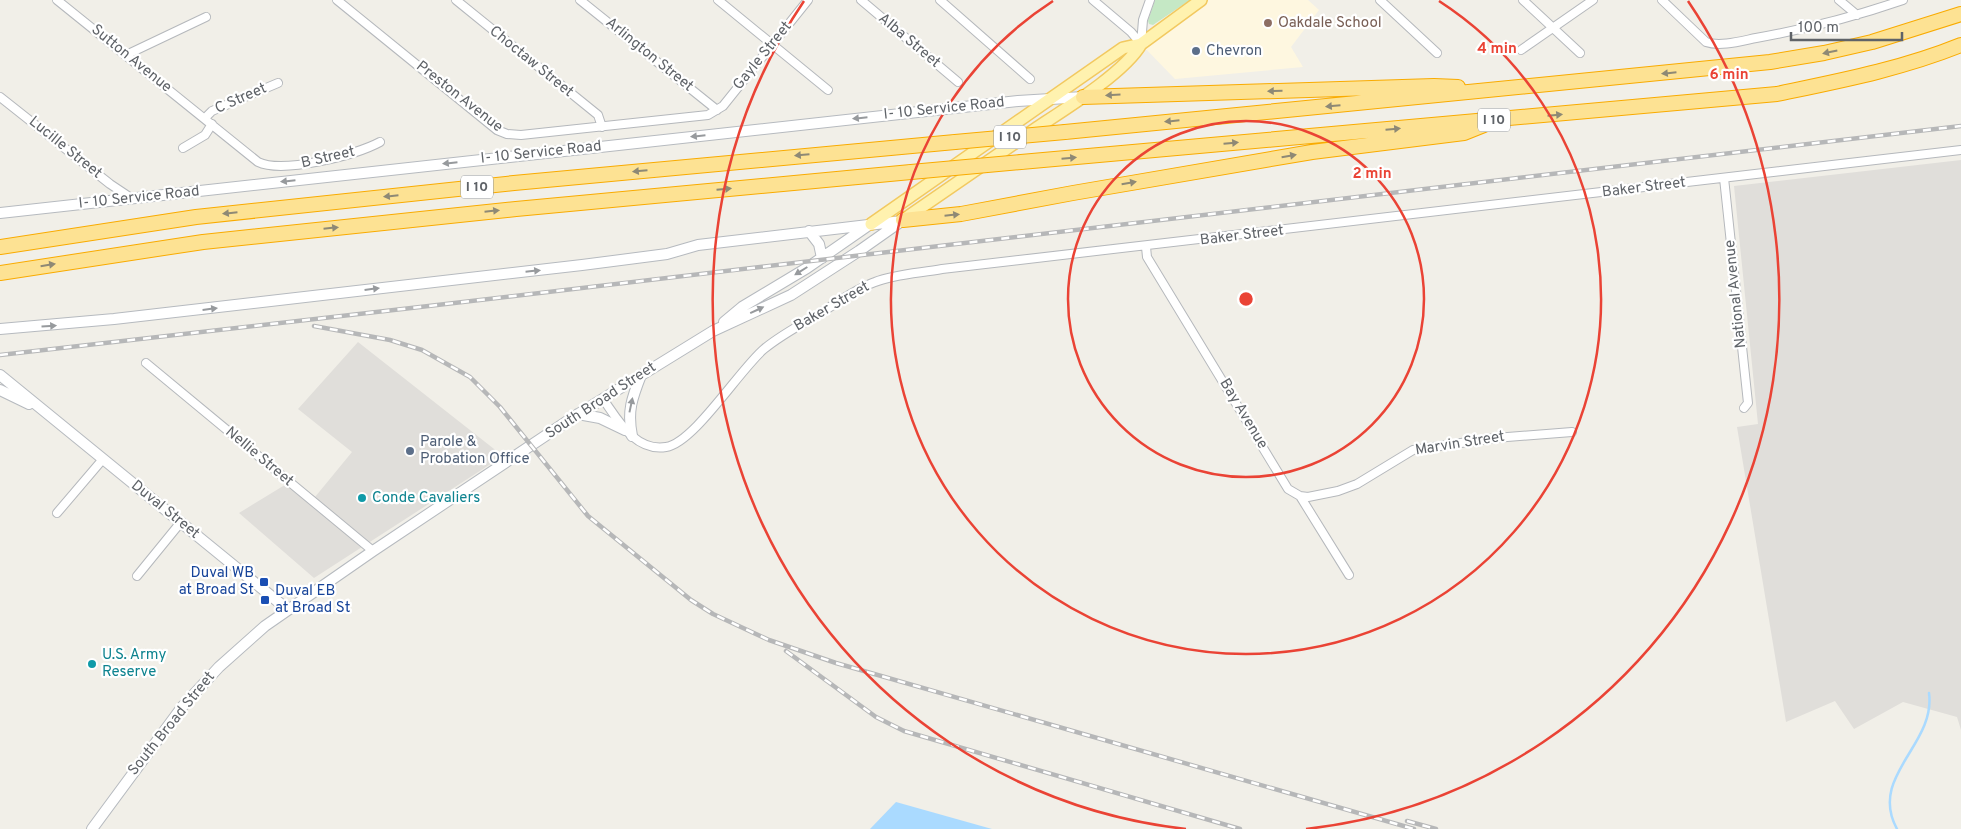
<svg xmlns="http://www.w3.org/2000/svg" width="1961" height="829" font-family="Overpass,sans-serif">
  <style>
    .commercial { fill: #fef7e0 }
    .industrial { fill: #e0deda }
    .green { fill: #c5e8c5 }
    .water { fill: #aadaff }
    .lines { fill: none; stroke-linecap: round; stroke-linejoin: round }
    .stream { stroke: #aadaff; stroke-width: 2.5 }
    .street-casing { stroke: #b5b8bc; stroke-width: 10 }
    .secondary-casing { stroke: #b6babf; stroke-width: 12 }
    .primary-casing { stroke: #f2c960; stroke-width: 14 }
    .highway-casing { stroke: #f9ab00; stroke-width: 16 }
    .street { stroke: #fff; stroke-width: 8 }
    .secondary { stroke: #fff; stroke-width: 10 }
    .primary { stroke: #fff2af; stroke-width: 11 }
    .highway { stroke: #fde293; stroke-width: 14 }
    .rail-casing { stroke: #b6b7b8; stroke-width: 4.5 }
    .rail { stroke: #fff; stroke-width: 2.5; stroke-dasharray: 8; stroke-linecap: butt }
    .highway-bridge-casing { stroke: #f9ab00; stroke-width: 16; stroke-linecap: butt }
    .highway-bridge { stroke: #fde293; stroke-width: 14 }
    .oneway { fill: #8e8975 }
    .oneway2 { fill: #979a9d }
    .ring { fill: none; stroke: #ea4335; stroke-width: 2.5 }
    .education-dot { fill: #8d6e63; stroke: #fff; stroke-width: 2 }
    .service-dot { fill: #5c6f8a; stroke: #fff; stroke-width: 2 }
    .culture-dot { fill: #0f9aa8; stroke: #fff; stroke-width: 2 }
    .transit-dot { fill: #1a4fb4; stroke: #fff; stroke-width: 2 }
    .labels { text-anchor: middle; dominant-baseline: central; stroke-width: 4.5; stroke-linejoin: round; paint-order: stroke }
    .shield { fill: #fff; stroke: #8f9295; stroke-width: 1 }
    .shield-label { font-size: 14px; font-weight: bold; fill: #5f6368 }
    .education-label { font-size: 15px; fill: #785e54; stroke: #fff; text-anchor: start }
    .street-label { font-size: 15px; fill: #5f6368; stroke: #fff }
    .service-label { font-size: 15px; fill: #4e5e75; stroke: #fff; text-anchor: start }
    .culture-label { font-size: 15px; fill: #0d838f; stroke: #fff; text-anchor: start }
    .transit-label { font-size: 15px; fill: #164399; stroke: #fff; text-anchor: end }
    .centre { fill: #ea4335; stroke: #fff; stroke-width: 2.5 }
    .ring-label { font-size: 15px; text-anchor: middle; font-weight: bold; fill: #ea4335; stroke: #fff; stroke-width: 4.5; stroke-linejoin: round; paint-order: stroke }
  </style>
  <rect width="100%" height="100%" fill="#f1efe8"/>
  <path class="commercial" d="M 1203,0 L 1308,0 L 1319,10 L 1291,47 L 1303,67 L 1175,79 L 1141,44 Z"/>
  <path class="industrial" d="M 1961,160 L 1961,730 L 1957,717 L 1903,702 L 1854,729 L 1835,701 L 1786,722 L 1737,427 L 1758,424 L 1734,186 Z
    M 358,342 L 503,456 L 314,578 L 239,513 L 293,480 L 315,497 L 352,452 L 298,409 Z"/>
  <path class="green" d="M 1155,0 L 1190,0 L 1153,25 L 1149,24 L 1148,21 Z"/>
  <path class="water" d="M 896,802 L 992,829 L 870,829 Z"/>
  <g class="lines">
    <path class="stream" d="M 1897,829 C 1868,776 1936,745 1929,693"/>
    <g class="street-casing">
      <path id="street" d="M 57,0 L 258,162 C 283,174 356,155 380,142
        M 337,0 L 497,130 L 507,134 L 521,135 L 708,115 L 723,106 L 808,0
        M 456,0 L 598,115 L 602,127
        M 580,0 L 717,110
        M 718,0 L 828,90
        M 861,0 L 958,82
        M 940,0 L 1030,79
        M 1093,0 L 1131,32 L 1141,44
        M 1380,0 L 1437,53
        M 1523,0 L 1580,53
        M 1662,0 L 1706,42 C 1720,47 1741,41 1756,38 C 1806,29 1854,17 1903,0
        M 1839,0 L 1857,15
        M 1141,44 L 1143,20 L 1150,0
        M 1521,50 L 1593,0
        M 126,55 L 206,17
        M 0,97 L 110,184 L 131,198
        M 205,118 L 212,111 L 278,83
        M 183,148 L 205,135 L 212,124
        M 1724,178 L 1748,403 L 1744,408
        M 1146,247 L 1147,257 L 1288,489 L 1300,496 L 1349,575
        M 146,363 L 373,551
        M 603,399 C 618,420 635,452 666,447 C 694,443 740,369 764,349 C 781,335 800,325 819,314 C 837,303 855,289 875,282 C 895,274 921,273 942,269 L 1961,150
        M 1300,496 L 1308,497 L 1338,491 L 1357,484 L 1413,450 L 1495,438 L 1572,432
        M 57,513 L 103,459
        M 137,576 L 181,522"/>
    </g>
    <g class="secondary-casing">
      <path id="secondary" d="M 0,213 L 1018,101 L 1083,97
        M 809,231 L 819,244 L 822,258
        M 724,322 L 742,307 L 807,268 L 869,225
        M 0,329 L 114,319 L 582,265 L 667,254 L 698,245 L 902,221
        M 0,375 L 287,609
        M 0,390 L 29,404
        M 578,414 L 600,418 L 625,430
        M 632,436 C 627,411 632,398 641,375
        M 92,829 L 182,707 L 219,667 L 265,626 L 373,551 L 575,416 L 713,331 L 791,295 L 859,251 L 903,220"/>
    </g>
    <g class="primary-casing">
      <path id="primary" d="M 903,220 C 948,189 993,158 1038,127 C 1067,108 1125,72 1141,44 L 1201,0
        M 871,224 L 1123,48 L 1141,44"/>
    </g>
    <g class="highway-casing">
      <path id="highway" d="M 1083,97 L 1434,86 L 1458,87
        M 1065,132 L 1770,62 L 1824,53 L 1872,42 L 1961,14
        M 1021,162 L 1777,94 C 1839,81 1902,69 1961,45
        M 903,220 L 961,214 L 1073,193 L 1312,152 L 1464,133 L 1484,125
        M 0,247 L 196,217 L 514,183 L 955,142
        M 0,273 L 203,242 L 516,209 L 911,172"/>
    </g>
    <use href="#street" class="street"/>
    <use href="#secondary" class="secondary"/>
    <use href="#primary" class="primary"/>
    <use href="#highway" class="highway"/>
    <g class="rail-casing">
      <path id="rail" d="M 314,326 L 390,340 L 422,350 L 470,377 L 500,407 L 588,516 L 691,600 L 713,614 L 769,640 L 836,663 L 1414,829
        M 0,355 L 420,307 L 1961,126
        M 786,651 L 876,717 L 904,731 L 1240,829
        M 1407,821 L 1436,829"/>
    </g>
    <use href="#rail" class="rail"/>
    <g class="highway-bridge-casing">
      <path id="highway-bridge" d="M 955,142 L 1065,132
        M 911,172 L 1021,162"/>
    </g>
    <use href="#highway-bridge" class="highway-bridge"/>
  </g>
  <defs><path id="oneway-solid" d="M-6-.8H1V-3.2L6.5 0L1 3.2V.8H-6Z" transform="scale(1.25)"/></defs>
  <g class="oneway">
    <use href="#oneway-solid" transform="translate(1830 52) rotate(168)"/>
    <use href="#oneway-solid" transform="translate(1669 73) rotate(174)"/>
    <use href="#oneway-solid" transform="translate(1275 91) rotate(179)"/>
    <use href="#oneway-solid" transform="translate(1113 95) rotate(177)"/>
    <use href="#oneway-solid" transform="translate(1333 106) rotate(175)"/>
    <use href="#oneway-solid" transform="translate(1555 115) rotate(-5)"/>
    <use href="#oneway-solid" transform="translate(1172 121) rotate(174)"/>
    <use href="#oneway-solid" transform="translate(1393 129) rotate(-5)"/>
    <use href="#oneway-solid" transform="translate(1231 143) rotate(-5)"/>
    <use href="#oneway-solid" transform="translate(802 155) rotate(175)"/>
    <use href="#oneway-solid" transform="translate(1289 156) rotate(-10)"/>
    <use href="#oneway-solid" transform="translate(1069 158) rotate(-5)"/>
    <use href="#oneway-solid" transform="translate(640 171) rotate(175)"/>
    <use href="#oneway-solid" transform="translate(1129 183) rotate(-10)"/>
    <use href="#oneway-solid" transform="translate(724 189) rotate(-5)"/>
    <use href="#oneway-solid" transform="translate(391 196) rotate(174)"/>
    <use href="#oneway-solid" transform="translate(492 211) rotate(-6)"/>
    <use href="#oneway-solid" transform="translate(230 213) rotate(174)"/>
    <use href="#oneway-solid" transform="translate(952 215) rotate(-6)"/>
    <use href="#oneway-solid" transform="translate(331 228) rotate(-6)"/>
    <use href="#oneway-solid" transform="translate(48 265) rotate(-9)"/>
  </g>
  <g class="oneway2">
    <use href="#oneway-solid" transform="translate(860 118) rotate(174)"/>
    <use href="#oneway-solid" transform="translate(698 136) rotate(174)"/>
    <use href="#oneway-solid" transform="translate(450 163) rotate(174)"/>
    <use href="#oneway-solid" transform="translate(288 181) rotate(174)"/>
    <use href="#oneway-solid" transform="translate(533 271) rotate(-6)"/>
    <use href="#oneway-solid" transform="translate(801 271) rotate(148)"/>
    <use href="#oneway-solid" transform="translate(372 289) rotate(-7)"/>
    <use href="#oneway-solid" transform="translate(210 309) rotate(-7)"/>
    <use href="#oneway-solid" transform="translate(757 310) rotate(-25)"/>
    <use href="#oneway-solid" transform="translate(49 326) rotate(-4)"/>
    <use href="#oneway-solid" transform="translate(631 405) rotate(-78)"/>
  </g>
  <g class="ring">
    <circle cx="1246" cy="299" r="178"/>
    <path d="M1439 1A355 355 0 1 1 1053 1"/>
    <path d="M1186 829A533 533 0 0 1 804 1M1688 1A533 533 0 0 1 1306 829"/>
  </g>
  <circle class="education-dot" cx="1268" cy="23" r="5"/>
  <g class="service-dot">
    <circle cx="1196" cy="51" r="5"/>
    <circle cx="410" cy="451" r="5"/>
  </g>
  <g class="culture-dot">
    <circle cx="362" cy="498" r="5"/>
    <circle cx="92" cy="664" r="5"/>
  </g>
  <g class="transit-dot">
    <rect x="259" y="577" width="10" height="10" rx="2.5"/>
    <rect x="260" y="595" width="10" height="10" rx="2.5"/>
  </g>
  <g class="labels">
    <g class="shield">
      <rect x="1478" y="108.5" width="32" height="23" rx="4"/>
      <rect x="994" y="125.5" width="32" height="23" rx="4"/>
      <rect x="461" y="175.5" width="32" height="23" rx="4"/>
    </g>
    <g class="shield-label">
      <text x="1494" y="120">I 10</text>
      <text x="1010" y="137">I 10</text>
      <text x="477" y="187">I 10</text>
    </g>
    <g class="education-label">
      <text x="1278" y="23">Oakdale School</text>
    </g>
    <g class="street-label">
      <text transform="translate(909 41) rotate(40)">Alba Street</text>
      <text transform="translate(649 55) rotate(39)">Arlington Street</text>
      <text transform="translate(763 56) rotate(-51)">Gayle Street</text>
      <text transform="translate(131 59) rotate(39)">Sutton Avenue</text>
      <text transform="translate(531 62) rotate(39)">Choctaw Street</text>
      <text transform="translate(459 97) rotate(38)">Preston Avenue</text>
      <text transform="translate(241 99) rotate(-24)">C Street</text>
      <text transform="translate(944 109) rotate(-6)">I- 10 Service Road</text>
      <text transform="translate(65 148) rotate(39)">Lucille Street</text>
      <text transform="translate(541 153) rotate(-6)">I- 10 Service Road</text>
      <text transform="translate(328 158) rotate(-13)">B Street</text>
      <text transform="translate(1644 188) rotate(-7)">Baker Street</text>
      <text transform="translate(139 198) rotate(-6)">I- 10 Service Road</text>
      <text transform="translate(1242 236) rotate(-7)">Baker Street</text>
      <text transform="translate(1736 294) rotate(-96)">National Avenue</text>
      <text transform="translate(832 307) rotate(-30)">Baker Street</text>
      <text transform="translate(601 401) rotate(-33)">South Broad Street</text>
      <text transform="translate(1243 414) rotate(59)">Bay Avenue</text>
      <text transform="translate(1460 444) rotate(-9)">Marvin Street</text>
      <text transform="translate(259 457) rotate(40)">Nellie Street</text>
      <text transform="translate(165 510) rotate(39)">Duval Street</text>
      <text transform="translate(172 724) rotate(-51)">South Broad Street</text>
    </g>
    <g class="service-label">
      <text x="1206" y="51">Chevron</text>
      <text x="420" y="442">Parole &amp;<tspan x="420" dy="17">Probation Office</tspan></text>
    </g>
    <g class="culture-label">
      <text x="372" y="498">Conde Cavaliers</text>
      <text x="102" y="655">U.S. Army<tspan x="102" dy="17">Reserve</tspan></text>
    </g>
    <g class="transit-label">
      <text x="254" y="573">Duval WB<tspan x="254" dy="17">at Broad St</tspan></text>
      <text x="275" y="591" text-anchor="start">Duval EB<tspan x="275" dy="17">at Broad St</tspan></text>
    </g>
  </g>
  <circle cx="1246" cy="299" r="8" class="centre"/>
  <g class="ring-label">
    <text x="1497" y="53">4 min</text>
    <text x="1729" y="79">6 min</text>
    <text x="1372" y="178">2 min</text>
  </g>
  <path d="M1791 32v8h111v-8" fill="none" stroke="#5f6368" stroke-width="2.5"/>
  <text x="1798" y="32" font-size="15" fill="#5f6368" stroke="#ffffff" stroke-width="4" paint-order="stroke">100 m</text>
</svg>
